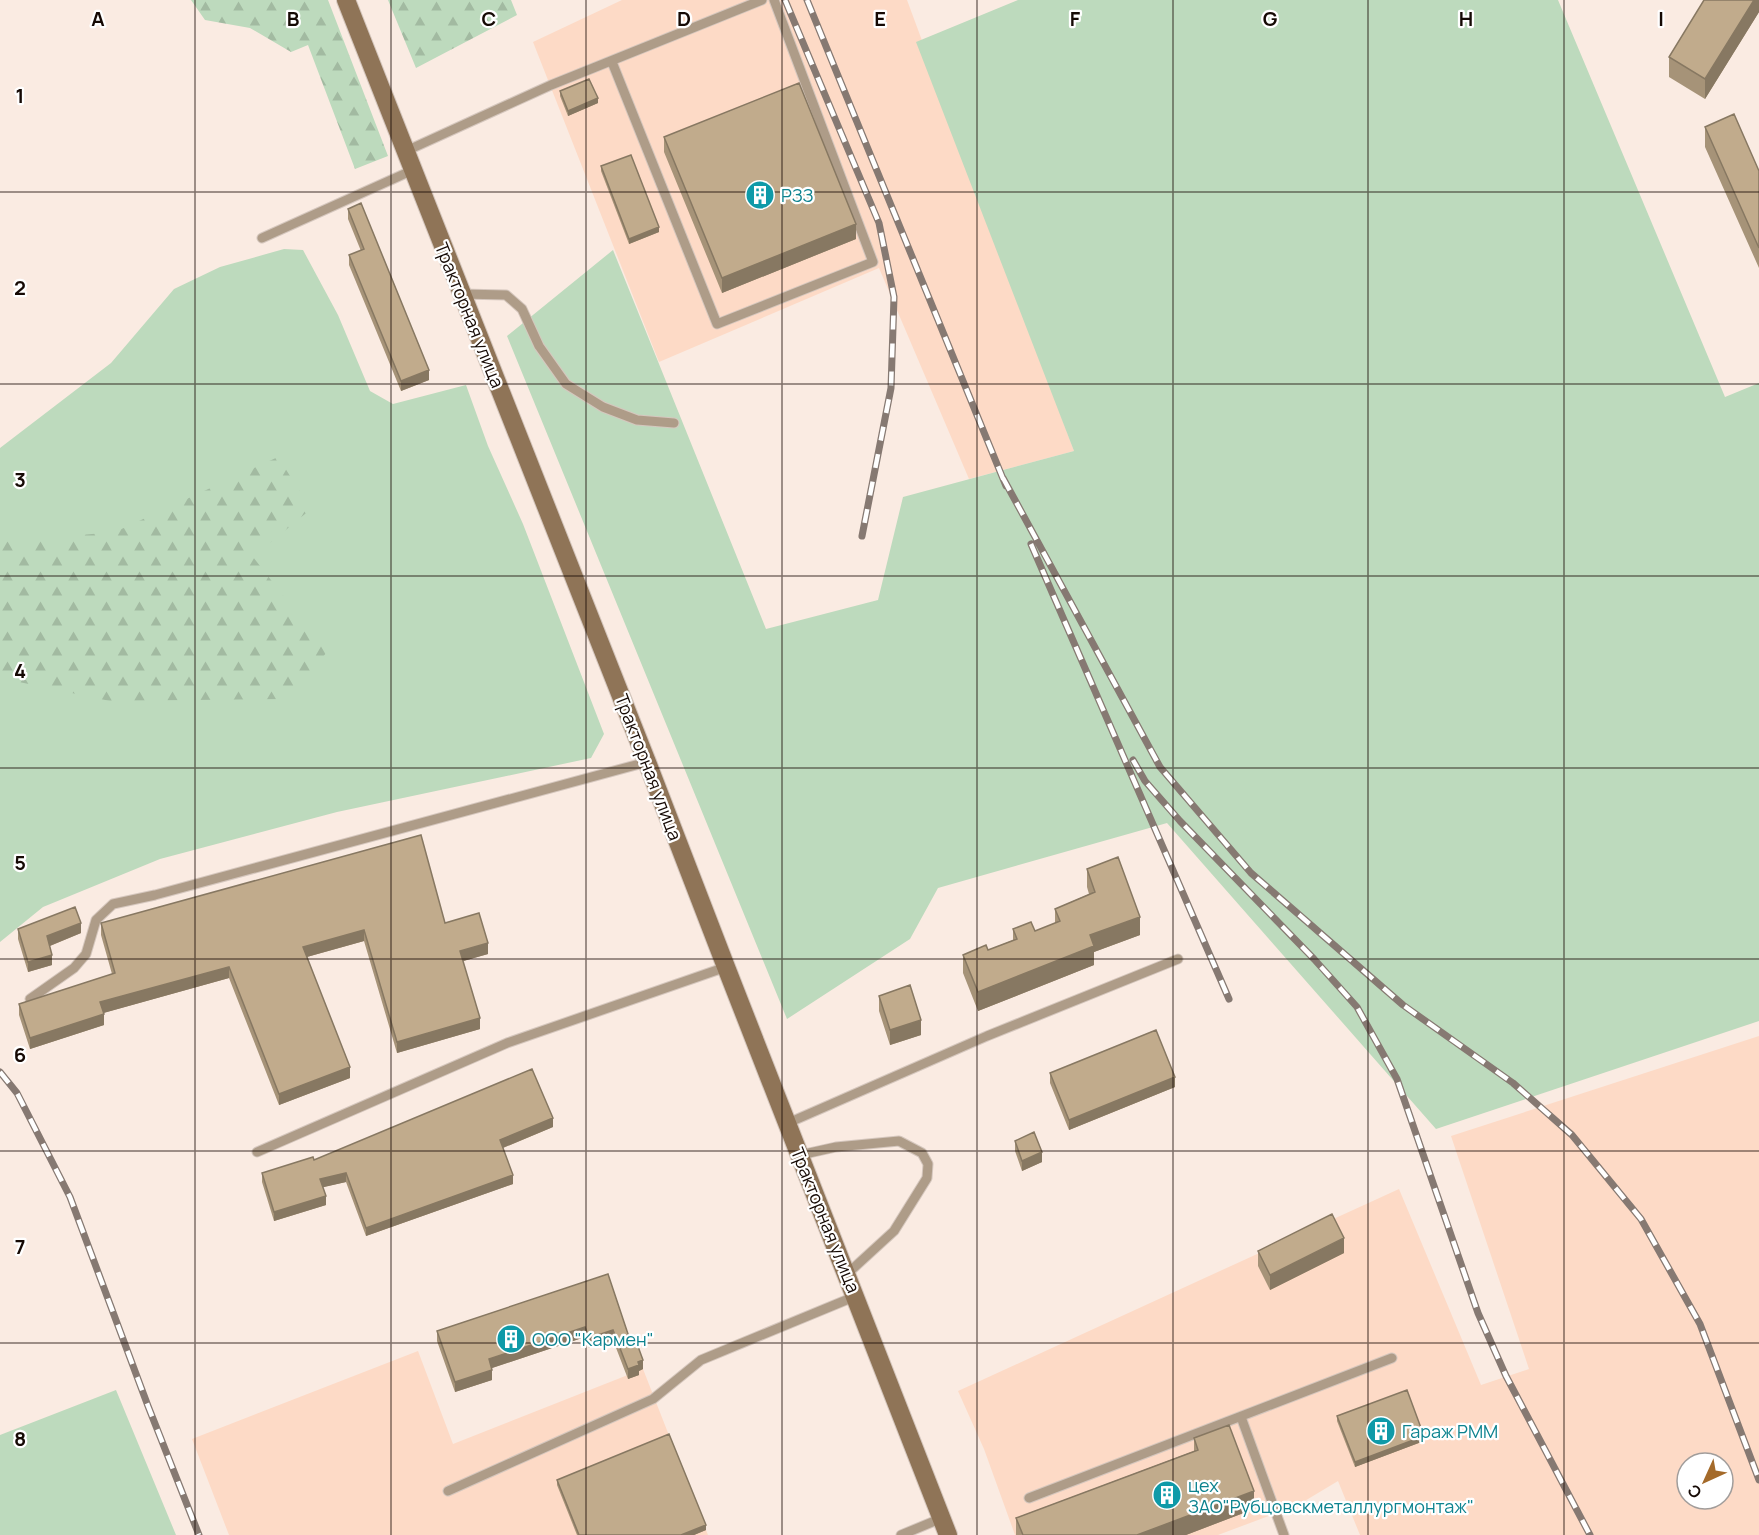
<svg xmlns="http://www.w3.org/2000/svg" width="1759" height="1535" font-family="Manrope,sans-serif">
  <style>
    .built { fill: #fddac6; fill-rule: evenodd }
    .grass { fill: #bddabd }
    .forest { fill: url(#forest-firs) }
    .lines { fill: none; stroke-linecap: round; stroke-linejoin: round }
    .lane-casing { stroke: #d5c7be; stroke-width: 11 }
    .secondary-casing { stroke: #d5c7be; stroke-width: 20 }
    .lane { stroke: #ae9c88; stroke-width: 9 }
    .secondary { stroke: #8f7457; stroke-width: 18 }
    .rail-casing { stroke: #867972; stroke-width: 7 }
    .rail { stroke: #fff; stroke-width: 4.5; stroke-dasharray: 14; stroke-linecap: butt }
    .wall { fill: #a69378 }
    .shaded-wall { fill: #877862 }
    .building { fill: #c1ab8c; stroke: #877862; stroke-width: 1.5 }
    .grid { fill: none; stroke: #150904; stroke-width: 1.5; stroke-opacity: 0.55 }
    .labels { text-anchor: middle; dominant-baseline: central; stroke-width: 4.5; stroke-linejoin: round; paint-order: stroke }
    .culture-label { font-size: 18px; fill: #0d838f; stroke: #fff; text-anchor: start }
    .street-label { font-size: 18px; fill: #150904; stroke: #fff }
    .grid-label { font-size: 20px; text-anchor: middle; font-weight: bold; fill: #150904; stroke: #fff; stroke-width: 4.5; stroke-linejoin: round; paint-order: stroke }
  </style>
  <defs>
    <pattern id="forest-firs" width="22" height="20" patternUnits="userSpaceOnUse" patternTransform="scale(1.5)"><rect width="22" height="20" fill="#bddabd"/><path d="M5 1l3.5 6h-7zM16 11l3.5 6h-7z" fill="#a2baa1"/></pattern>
  </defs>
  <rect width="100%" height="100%" fill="#faebe2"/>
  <path class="built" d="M 622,0 L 907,0 L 1074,451 L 969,479 L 879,268 L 659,362 L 533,42 Z
    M 1759,1036 L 1759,1535 L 1360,1535 L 1338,1481 L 1298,1505 L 1218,1535 L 1015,1535 L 984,1449 L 958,1391 L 1399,1189 L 1481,1385 L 1529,1369 L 1451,1136 ZM 1687,1463 L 1723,1463 L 1723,1499 L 1687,1499 Z
    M 418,1351 L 453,1444 L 643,1369 L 708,1535 L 229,1535 L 192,1439 Z"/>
  <path class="grass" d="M 1018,0 L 1558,0 L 1725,397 L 1759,383 L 1759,1021 L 1436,1129 L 1167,823 L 938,888 L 910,939 L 787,1019 L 507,336 L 613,250 L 766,629 L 878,600 L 903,497 L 1074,451 L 916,42 Z
    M 284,249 L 303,250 L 338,315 L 370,391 L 393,404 L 466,385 L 488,446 L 523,524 L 604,734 L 591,758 L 337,812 L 160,859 L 43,907 L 0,942 L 0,448 L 111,363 L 174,289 L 220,267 Z
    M 116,1390 L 176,1535 L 0,1535 L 0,1435 Z"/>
  <path class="forest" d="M 191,0 L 328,0 L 388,156 L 355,169 L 308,45 L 291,52 L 250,28 L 205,20 Z
    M 388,0 L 511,0 L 517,15 L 416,68 Z
    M 278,457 L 311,509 L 253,557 L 327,652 L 287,699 L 110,701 L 0,678 L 0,542 L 115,532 Z"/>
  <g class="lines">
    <g class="lane-casing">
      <path id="lane" d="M 612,62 L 717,324 L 873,262 L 774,0
        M 406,151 L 551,85 L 762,0
        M 262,238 L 413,170
        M 462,294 L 506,295 L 522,309 L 539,346 L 566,384 L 603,407 L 637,420 L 674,423
        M 30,999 L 74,968 L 86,954 L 96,920 L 113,904 L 155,895 L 647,762
        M 788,1123 L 987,1036 L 1178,959
        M 257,1152 L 507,1043 L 726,967
        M 800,1155 L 836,1147 L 899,1141 L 922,1153 L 928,1164 L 927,1178 L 894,1231 L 847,1274
        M 1241,1417 L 1284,1535
        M 448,1491 L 653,1399 L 701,1360 L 856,1296
        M 1029,1498 L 1392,1358
        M 901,1535 L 942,1518"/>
    </g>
    <g class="secondary-casing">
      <path id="secondary" d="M 346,0 L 647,762 L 726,967 L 948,1535"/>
    </g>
    <use href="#lane" class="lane"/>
    <use href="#secondary" class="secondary"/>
    <g class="rail-casing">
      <path id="rail" d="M 785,0 L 879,223 L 894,297 L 891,388 L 862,536
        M 807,0 L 1006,486
        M 1003,478 L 1160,767 L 1251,873 L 1403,1005 L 1513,1083 L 1572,1135 L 1641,1219 L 1700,1324 L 1759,1480
        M 1031,544 L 1229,999
        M 1133,760 L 1145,781 L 1180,821 L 1314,959 L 1357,1007 L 1397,1079 L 1478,1313 L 1506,1376 L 1590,1535
        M 0,1072 L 17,1093 L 70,1197 L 148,1406 L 199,1535"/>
    </g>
    <use href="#rail" class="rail"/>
  </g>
  <path class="wall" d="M 1759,0 L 1759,12 L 1705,99 L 1669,77 L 1669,57 Z
    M 560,91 L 598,103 L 568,116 L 560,96 Z
    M 1705,127 L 1759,171 L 1759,268 L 1705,147 Z
    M 664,137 L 856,239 L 722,293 L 664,152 Z
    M 601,166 L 659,232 L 629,244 L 601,171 Z
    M 348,209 L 429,380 L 401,391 L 349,265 L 349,255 L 361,251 L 348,219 Z
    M 1087,869 L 1140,935 L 1094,952 L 1094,965 L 978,1011 L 963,973 L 963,955 L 988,950 L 1013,940 L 1013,929 L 1035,931 L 1055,923 L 1055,909 L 1089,894 L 1087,887 Z
    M 101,923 L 445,923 L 488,954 L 463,961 L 480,1029 L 397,1053 L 364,941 L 307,957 L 350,1078 L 279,1105 L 229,978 L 103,1013 L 104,1025 L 30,1049 L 19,1015 L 19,1004 L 112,974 L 101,935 Z
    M 18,929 L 81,933 L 50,946 L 52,965 L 28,972 L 18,939 Z
    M 879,996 L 921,1035 L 890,1045 L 879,1011 Z
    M 1050,1073 L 1175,1087 L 1069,1130 L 1050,1083 Z
    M 553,1127 L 503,1148 L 513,1184 L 366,1236 L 346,1182 L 323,1187 L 326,1205 L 274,1221 L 262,1182 L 262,1173 Z
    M 1015,1141 L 1042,1162 L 1022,1171 L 1015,1151 Z
    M 1258,1251 L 1344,1253 L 1270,1290 L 1258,1266 Z
    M 608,1274 L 631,1343 L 643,1369 L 639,1371 L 639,1375 L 628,1379 L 613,1340 L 589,1348 L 585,1337 L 492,1368 L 492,1380 L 455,1392 L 437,1341 L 437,1331 Z
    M 1337,1416 L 1424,1441 L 1355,1467 L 1337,1421 Z
    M 1194,1438 L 1254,1509 L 1186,1535 L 1016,1535 L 1016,1518 L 1194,1451 Z
    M 557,1480 L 706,1530 L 694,1535 L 577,1535 L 557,1485 Z"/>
  <path class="shaded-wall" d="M 1754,0 L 1759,0 L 1759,12 L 1705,99 L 1705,79 Z
    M 598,98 L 598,103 L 568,116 L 568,111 Z
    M 856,224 L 856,239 L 722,293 L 722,278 Z
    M 659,227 L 659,232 L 629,244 L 629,239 Z
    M 429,370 L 429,380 L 401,391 L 401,381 Z
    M 1140,917 L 1140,935 L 1094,952 L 1094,965 L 978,1011 L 978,992 L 1090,935 Z
    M 81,923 L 81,933 L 47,947 L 47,936 Z
    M 364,930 L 364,941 L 303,958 L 303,947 Z
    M 488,943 L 488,954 L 460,962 L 460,951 Z
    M 52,955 L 52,965 L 28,972 L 28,962 Z
    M 229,967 L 229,978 L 100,1014 L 100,1002 Z
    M 104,1014 L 104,1025 L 30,1049 L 30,1038 Z
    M 480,1018 L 480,1029 L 397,1053 L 397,1042 Z
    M 921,1020 L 921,1035 L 890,1045 L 890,1030 Z
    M 350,1067 L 350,1078 L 279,1105 L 279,1094 Z
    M 1175,1077 L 1175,1087 L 1069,1130 L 1069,1120 Z
    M 553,1118 L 553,1127 L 500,1149 L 500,1140 Z
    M 1042,1152 L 1042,1162 L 1022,1171 L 1022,1161 Z
    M 346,1173 L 346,1182 L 320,1188 L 320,1179 Z
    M 513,1175 L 513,1184 L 366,1236 L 366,1228 Z
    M 326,1196 L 326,1205 L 274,1221 L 274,1212 Z
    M 1344,1238 L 1344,1253 L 1270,1290 L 1270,1275 Z
    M 585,1327 L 585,1337 L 489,1369 L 489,1359 Z
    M 613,1330 L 613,1340 L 589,1348 L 589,1338 Z
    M 643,1360 L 643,1369 L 639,1371 L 639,1375 L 628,1379 L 628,1369 L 638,1362 Z
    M 492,1370 L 492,1380 L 455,1392 L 455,1382 Z
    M 1424,1436 L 1424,1441 L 1355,1467 L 1355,1462 Z
    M 1254,1491 L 1254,1509 L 1186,1535 L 1137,1535 Z
    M 706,1525 L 706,1530 L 694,1535 L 681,1535 Z"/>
  <path class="building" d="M 1704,0 L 1754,0 L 1705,79 L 1669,57 Z
    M 589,79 L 598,98 L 568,111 L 560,91 Z
    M 799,83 L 856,224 L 722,278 L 664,137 Z
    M 1734,114 L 1759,171 L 1759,248 L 1705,127 Z
    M 631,155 L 659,227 L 629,239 L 601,166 Z
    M 361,203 L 429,370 L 401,381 L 349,255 L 364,249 L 348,209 Z
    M 421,835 L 445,923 L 479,913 L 488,943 L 460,951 L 480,1018 L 397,1042 L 364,930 L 303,947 L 350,1067 L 279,1094 L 229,967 L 100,1002 L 104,1014 L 30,1038 L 19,1004 L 115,973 L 101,923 Z
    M 1118,857 L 1140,917 L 1090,935 L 1094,946 L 978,992 L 963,955 L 986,945 L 988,950 L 1017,939 L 1013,929 L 1031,922 L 1035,931 L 1060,921 L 1055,909 L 1095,892 L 1087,869 Z
    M 75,907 L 81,923 L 47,936 L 52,955 L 28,962 L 18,929 Z
    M 910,985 L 921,1020 L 890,1030 L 879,996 Z
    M 1156,1030 L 1175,1077 L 1069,1120 L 1050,1073 Z
    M 532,1069 L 553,1118 L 500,1140 L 513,1175 L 366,1228 L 346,1173 L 320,1179 L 326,1196 L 274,1212 L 262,1173 L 313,1157 L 314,1160 Z
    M 1034,1132 L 1042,1152 L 1022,1161 L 1015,1141 Z
    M 1332,1214 L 1344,1238 L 1270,1275 L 1258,1251 Z
    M 608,1274 L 631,1343 L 636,1341 L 643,1360 L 638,1362 L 639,1365 L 628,1369 L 613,1330 L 589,1338 L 585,1327 L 489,1359 L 492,1370 L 455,1382 L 437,1331 Z
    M 1407,1390 L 1424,1436 L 1355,1462 L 1337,1416 Z
    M 1229,1425 L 1254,1491 L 1137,1535 L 1023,1535 L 1016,1518 L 1198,1450 L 1194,1438 Z
    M 669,1434 L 706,1525 L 681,1535 L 579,1535 L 557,1480 Z"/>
  <path class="grid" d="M 195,0 L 195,1535M 391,0 L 391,1535M 586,0 L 586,1535M 782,0 L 782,1535M 977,0 L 977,1535M 1173,0 L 1173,1535M 1368,0 L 1368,1535M 1564,0 L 1564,1535M 0,192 L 1759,192M 0,384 L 1759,384M 0,576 L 1759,576M 0,768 L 1759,768M 0,959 L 1759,959M 0,1151 L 1759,1151M 0,1343 L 1759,1343"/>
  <defs>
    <g id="building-disc" transform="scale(1.5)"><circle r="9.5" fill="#0f9aa8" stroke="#fff"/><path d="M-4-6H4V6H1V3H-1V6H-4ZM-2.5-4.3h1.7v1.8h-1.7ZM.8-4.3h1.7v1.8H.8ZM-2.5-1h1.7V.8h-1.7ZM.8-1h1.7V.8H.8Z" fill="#fff"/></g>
  </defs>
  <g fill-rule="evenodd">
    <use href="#building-disc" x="760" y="195"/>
    <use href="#building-disc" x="511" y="1339"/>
    <use href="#building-disc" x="1381" y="1431"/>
    <use href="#building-disc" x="1167" y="1495"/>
  </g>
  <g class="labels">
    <g class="culture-label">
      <text x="781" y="195">РЗЗ</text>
      <text x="532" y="1339">ООО "Кармен"</text>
      <text x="1402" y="1431">Гараж РММ</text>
      <text x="1188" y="1485">цех<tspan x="1188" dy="21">ЗАО"Рубцовскметаллургмонтаж"</tspan></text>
    </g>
    <g class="street-label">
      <text transform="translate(470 315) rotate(68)">Тракторная улица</text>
      <text transform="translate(649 767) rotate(69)">Тракторная улица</text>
      <text transform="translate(826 1220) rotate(68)">Тракторная улица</text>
    </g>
  </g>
  <g class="grid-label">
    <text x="98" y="26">A</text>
    <text x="293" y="26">B</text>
    <text x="489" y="26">C</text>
    <text x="684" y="26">D</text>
    <text x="880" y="26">E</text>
    <text x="1075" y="26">F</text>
    <text x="1270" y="26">G</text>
    <text x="1466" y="26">H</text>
    <text x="1661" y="26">I</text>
    <text x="20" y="103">1</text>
    <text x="20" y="295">2</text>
    <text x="20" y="487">3</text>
    <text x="20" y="678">4</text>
    <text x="20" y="870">5</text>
    <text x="20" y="1062">6</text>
    <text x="20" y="1254">7</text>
    <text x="20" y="1446">8</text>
  </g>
  <g transform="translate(1705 1481) rotate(225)"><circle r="28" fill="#ffffff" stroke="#a19d9b" stroke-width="1.5"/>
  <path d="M0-4.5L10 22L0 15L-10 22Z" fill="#a46a2a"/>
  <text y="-9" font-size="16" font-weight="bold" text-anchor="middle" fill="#150904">С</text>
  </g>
</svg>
